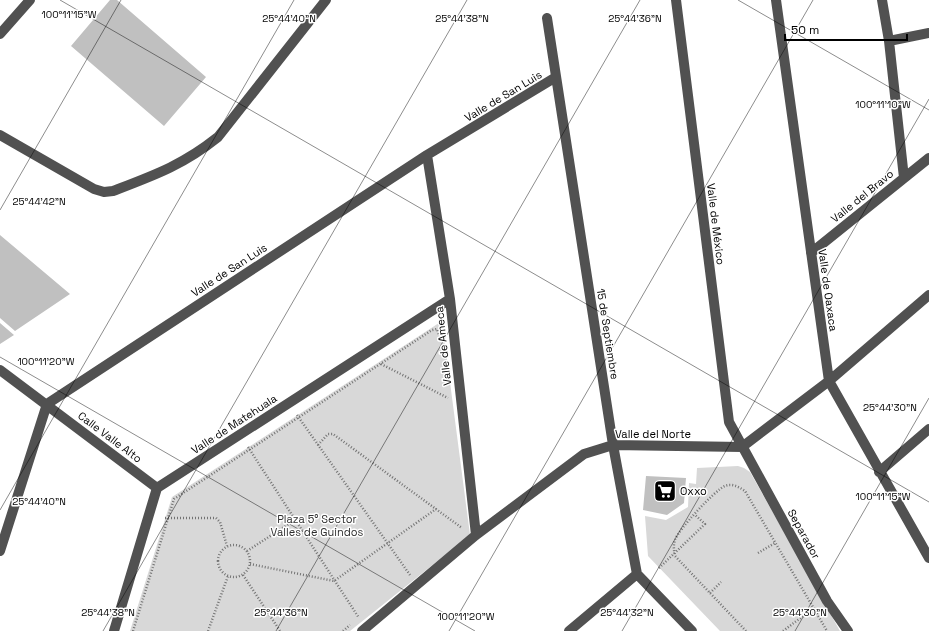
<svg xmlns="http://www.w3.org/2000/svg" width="929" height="631" font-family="'Space Grotesk',sans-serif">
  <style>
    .green { fill: #d8d8d8 }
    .building { fill: #c0c0c0 }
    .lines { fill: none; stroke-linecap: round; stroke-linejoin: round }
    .path { stroke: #737373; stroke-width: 2.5; stroke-dasharray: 1 2; stroke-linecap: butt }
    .minor { stroke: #515151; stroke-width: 10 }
    .ticks { fill: none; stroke: #000; stroke-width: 1; stroke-opacity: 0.45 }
    .labels { text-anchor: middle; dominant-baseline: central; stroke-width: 3; stroke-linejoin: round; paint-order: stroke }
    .street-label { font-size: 11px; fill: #000; stroke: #fff }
    .poi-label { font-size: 11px; fill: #000; stroke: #fff; text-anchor: start }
    .park-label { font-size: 11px; fill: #2f2f2f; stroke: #fff }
    .ticks-label { font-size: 10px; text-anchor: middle; fill: #000; stroke: #fff; stroke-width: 3; stroke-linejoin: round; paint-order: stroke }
  </style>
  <rect width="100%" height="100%" fill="#fff"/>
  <path class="green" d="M 442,321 L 470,535 L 350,631 L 130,631 L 172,497 Z
    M 738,466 L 744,468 L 750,472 L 840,631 L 720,631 L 648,556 L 645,516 L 666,520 L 688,507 L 689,483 L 696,484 L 697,468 Z"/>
  <path class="building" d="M 110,0 L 117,0 L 206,77 L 164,126 L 71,46 Z
    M 0,235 L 70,294 L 15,331 L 0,318 Z
    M 0,323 L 14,335 L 0,344 Z
    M 646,476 L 686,478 L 684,503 L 667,515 L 643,510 Z"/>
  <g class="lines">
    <path class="path" d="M 381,364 L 448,398
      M 297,415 L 410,575
      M 318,445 L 328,434 L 333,434 L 462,528
      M 248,447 L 359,618
      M 165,518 L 216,518 L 220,522 L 227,546
      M218 561a16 16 0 1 1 32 0a16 16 0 1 1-32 0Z
      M 247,551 L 295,520
      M 758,553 L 775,543
      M 250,564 L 334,581 L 436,509
      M 659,568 L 705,524 L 695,515
      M 243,575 L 280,631
      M 710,593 L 721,582
      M 133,631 L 174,499 L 432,330 L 437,329 L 439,335
      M 208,631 L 228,576
      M 343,631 L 350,625
      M 746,631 L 675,556 C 674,550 673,546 675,540 C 678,530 715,490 725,486 C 732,483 739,487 745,491 L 827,631
      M 783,631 L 814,608"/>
    <path class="minor" d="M 676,0 L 729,422 L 827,601 L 848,631
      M 776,0 L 829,381 L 929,558
      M 882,0 L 889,41 L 904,178
      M 547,18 L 613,445 L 637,574 L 692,631
      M 0,34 L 30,0
      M 889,41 L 929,33
      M 0,135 L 94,189 L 104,192 L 113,191 C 155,175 183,165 218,137 L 326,0
      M 427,155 L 450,299 L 476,535
      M 811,253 L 929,158
      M 0,370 L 157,488
      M 879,472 L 929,429
      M 0,551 L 47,404 L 427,155 L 556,77
      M 114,631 L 157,488 L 450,299
      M 362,631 L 476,535 L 584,454 L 613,445 L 742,447 L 829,381 L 929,295
      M 569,631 L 637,574"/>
  </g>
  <path class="ticks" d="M 60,0 L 929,502M 738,0 L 929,110M 0,210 L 121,0M 0,357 L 475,631M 0,510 L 294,0M 103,631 L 467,0M 276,631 L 640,0M 449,631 L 813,0M 622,631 L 929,99M 795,631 L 929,398"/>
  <defs>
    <g id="supermarket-square" transform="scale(1.15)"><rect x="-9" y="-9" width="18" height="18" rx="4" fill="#000" stroke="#fff"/><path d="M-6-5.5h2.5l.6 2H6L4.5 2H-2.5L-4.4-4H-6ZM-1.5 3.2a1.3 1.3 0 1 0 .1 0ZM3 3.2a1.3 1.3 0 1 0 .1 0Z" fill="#fff"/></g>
  </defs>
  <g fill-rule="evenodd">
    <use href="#supermarket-square" x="665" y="491"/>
  </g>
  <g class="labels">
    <g class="street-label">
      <text transform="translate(503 96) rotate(-31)">Valle de San Luis</text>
      <text transform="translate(862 196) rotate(-39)">Valle del Bravo</text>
      <text transform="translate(716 224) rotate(83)">Valle de México</text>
      <text transform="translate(229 270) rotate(-33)">Valle de San Luis</text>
      <text transform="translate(828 290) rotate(82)">Valle de Oaxaca</text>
      <text transform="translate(608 334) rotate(81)">15 de Septiembre</text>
      <text transform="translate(443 346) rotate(-96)">Valle de Ameca</text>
      <text transform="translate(234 424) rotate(-33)">Valle de Matehuala</text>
      <text x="653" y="434">Valle del Norte</text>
      <text transform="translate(110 437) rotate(37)">Calle Valle Alto</text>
      <text transform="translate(804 534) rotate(61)">Separador</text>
    </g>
    <g class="poi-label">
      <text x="680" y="491">Oxxo</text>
    </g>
    <g class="park-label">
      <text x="317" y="519">Plaza 5° Sector<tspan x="317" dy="13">Valles de Guindos</tspan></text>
    </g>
  </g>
  <g class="ticks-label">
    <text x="69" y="18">100°11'15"W</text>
    <text x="462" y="22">25°44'38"N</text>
    <text x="635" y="22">25°44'36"N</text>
    <text x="289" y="22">25°44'40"N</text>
    <text x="883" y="108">100°11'10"W</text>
    <text x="39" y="205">25°44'42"N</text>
    <text x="46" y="365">100°11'20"W</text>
    <text x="890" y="411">25°44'30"N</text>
    <text x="883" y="500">100°11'15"W</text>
    <text x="39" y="505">25°44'40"N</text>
    <text x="108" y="616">25°44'38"N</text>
    <text x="281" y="616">25°44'36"N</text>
    <text x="627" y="616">25°44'32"N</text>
    <text x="800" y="616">25°44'30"N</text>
    <text x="466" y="620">100°11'20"W</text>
  </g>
  <path d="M785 34v6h122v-6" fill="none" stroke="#000000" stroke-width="2"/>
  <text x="791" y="34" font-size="12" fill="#000000" stroke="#ffffff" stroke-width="3" paint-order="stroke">50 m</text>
</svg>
